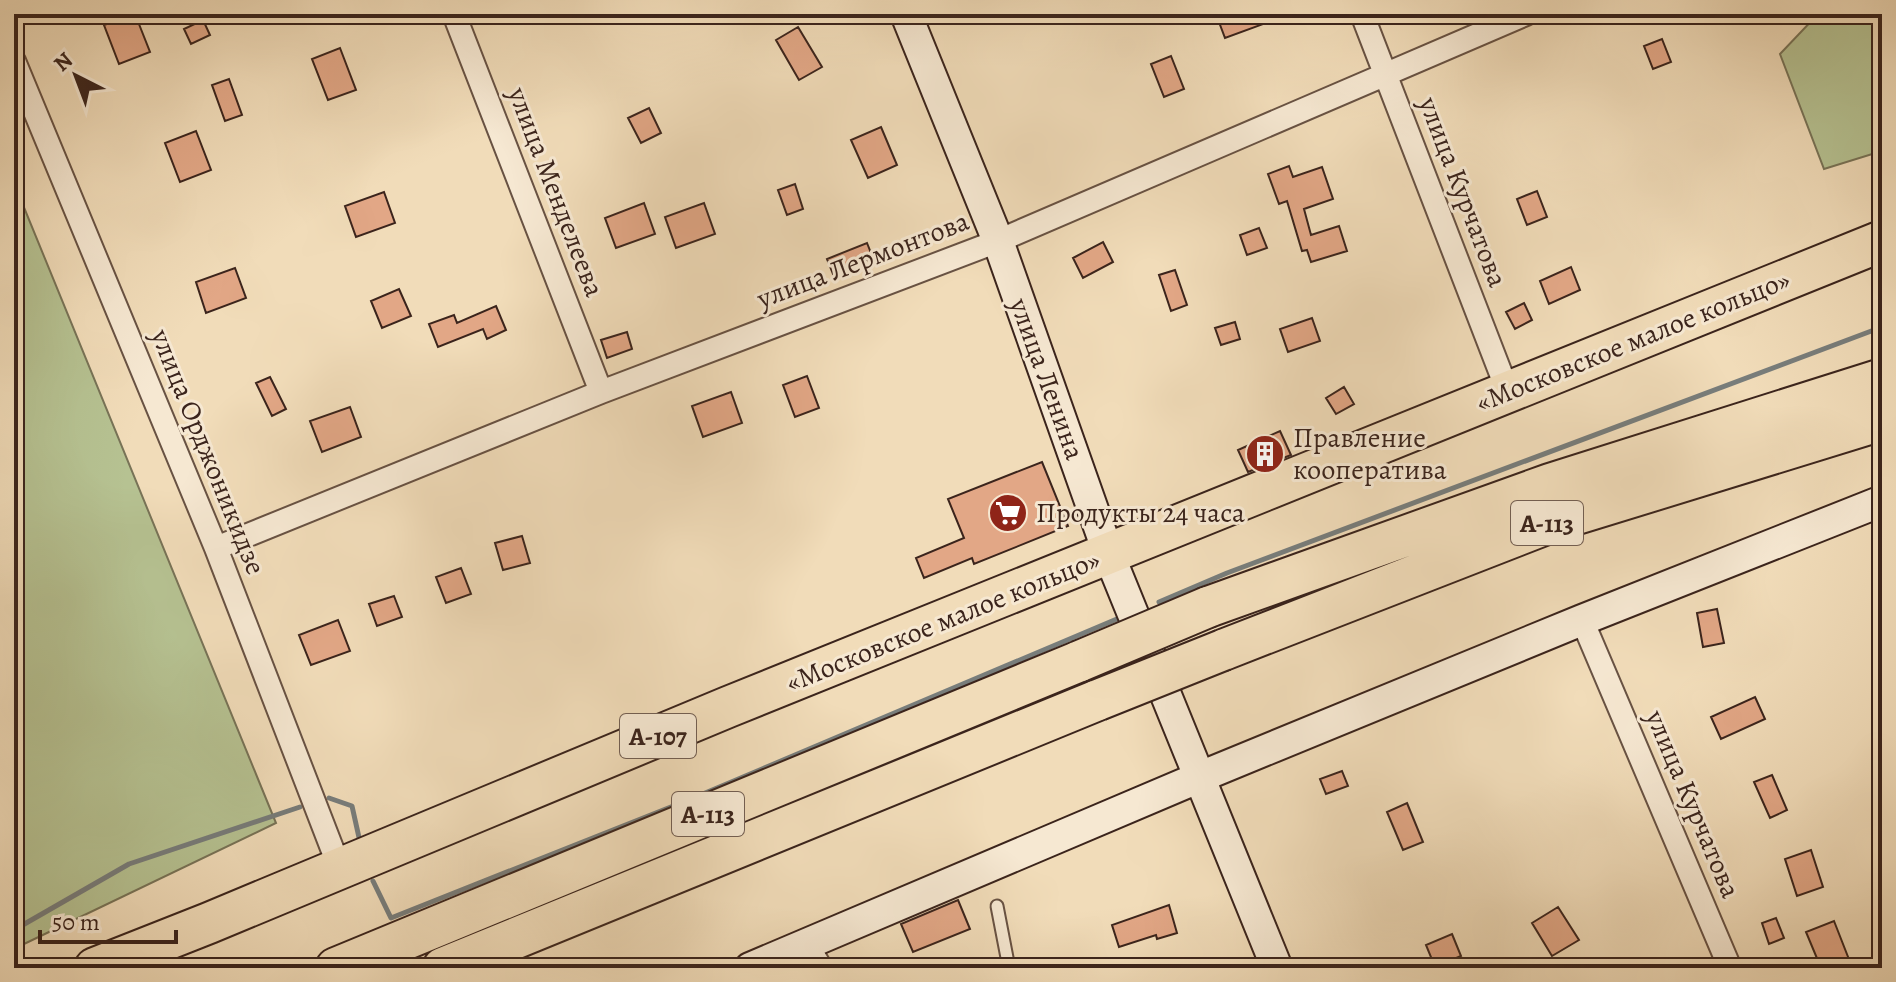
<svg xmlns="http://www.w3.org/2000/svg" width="1896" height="982" font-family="Alegreya,serif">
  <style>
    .green { fill: #b6c292; stroke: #787357; stroke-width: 2 }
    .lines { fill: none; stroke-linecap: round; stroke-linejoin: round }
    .stream { stroke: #787d7b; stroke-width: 5 }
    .building { fill: #e2a786; stroke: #3b241c; stroke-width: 2 }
    .lane-casing { stroke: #685243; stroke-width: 15 }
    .street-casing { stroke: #685243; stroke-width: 26 }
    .secondary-casing { stroke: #3b241c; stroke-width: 34 }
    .highway-casing { stroke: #3b241c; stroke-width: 44 }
    .lane { stroke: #f6e8d2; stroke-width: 11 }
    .street { stroke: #f6e8d2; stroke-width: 22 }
    .secondary { stroke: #f6e8d2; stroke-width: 30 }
    .highway { stroke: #f1dcb9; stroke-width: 40 }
    .highway-bridge-casing { stroke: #3b241c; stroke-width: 44; stroke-linecap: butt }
    .highway-bridge { stroke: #f1dcb9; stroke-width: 40 }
    .labels { text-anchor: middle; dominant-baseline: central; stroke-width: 6; stroke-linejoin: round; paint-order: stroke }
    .shield { fill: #f6e8d2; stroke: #735f53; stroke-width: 2 }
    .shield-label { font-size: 26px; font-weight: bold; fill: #3b241c }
    .street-label { font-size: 28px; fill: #3b241c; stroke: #f6e8d2 }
    .poi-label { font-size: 28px; fill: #3b241c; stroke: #f6e8d2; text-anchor: start }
  </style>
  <rect width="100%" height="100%" fill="#f1dcb9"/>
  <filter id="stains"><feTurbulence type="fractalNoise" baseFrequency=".0025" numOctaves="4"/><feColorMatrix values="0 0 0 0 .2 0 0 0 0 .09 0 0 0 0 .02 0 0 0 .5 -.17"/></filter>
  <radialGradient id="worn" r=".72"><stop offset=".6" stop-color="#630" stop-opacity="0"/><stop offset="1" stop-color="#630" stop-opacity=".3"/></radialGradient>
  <path class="green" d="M 1818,14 L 1882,14 L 1882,151 L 1824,169 L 1780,54 Z
    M 14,183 L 276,823 L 24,944 L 14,936 Z"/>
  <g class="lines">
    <path class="stream" d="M 1159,602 L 1227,573 L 1882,327
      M 329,798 L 352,806 L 360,842
      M 373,881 L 391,918 L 691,799 L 1124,616
      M 14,930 L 129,864 L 300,807"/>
  </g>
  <path class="building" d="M 135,14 L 150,52 L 119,64 L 104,25 Z
    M 1216,14 L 1285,14 L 1285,16 L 1225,38 Z
    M 203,20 L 210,35 L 191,44 L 184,29 Z
    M 798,27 L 822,67 L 799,80 L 776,40 Z
    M 1662,39 L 1671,62 L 1653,69 L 1644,46 Z
    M 340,48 L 356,90 L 328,100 L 312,59 Z
    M 1171,56 L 1184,89 L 1164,97 L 1151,64 Z
    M 229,79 L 242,115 L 225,121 L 212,85 Z
    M 649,108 L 661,133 L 641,143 L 628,118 Z
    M 881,127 L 897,165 L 868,178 L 851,140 Z
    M 196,131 L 211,170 L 180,182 L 165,143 Z
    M 1289,166 L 1293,177 L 1322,167 L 1333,199 L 1304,209 L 1311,235 L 1339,226 L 1347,251 L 1311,262 L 1307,250 L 1302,251 L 1287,201 L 1279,204 L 1268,174 Z
    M 795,184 L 803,209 L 787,215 L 778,190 Z
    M 1537,191 L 1547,217 L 1527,225 L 1517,199 Z
    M 384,192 L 395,223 L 356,237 L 345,206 Z
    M 644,203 L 655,234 L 616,248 L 605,218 Z
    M 704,203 L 715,234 L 676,248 L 665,217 Z
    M 1259,228 L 1267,248 L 1247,255 L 1240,235 Z
    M 1103,242 L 1113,262 L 1083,278 L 1073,258 Z
    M 867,243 L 873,258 L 833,274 L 827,259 Z
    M 1571,267 L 1580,290 L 1549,304 L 1540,281 Z
    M 235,268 L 246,298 L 206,313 L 196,282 Z
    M 1175,270 L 1187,305 L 1171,311 L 1159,275 Z
    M 399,289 L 411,316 L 382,328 L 371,301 Z
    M 1524,303 L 1532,320 L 1515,329 L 1506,312 Z
    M 496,306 L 506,330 L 487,339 L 483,329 L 438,347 L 429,324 L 454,315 L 457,323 Z
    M 1312,318 L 1320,341 L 1288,352 L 1280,329 Z
    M 1235,322 L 1240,339 L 1221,345 L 1215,328 Z
    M 627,332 L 632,349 L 607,358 L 601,340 Z
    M 807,376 L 819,408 L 795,417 L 783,385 Z
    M 270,377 L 286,409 L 272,416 L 256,383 Z
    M 1344,387 L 1354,404 L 1336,414 L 1326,398 Z
    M 731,392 L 742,423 L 703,437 L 692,406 Z
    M 350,407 L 361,437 L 322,452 L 310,421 Z
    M 1280,431 L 1291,455 L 1248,472 L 1238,450 Z
    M 1042,462 L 1068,526 L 974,564 L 972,558 L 924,578 L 916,558 L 964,538 L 948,499 Z
    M 522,536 L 530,563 L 503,570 L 495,543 Z
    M 461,568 L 471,594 L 446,603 L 436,577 Z
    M 394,596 L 402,617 L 377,626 L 369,604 Z
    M 1717,609 L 1724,643 L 1703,647 L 1697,613 Z
    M 338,620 L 350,651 L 311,665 L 299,635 Z
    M 1755,697 L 1765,719 L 1721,739 L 1711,717 Z
    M 1342,771 L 1348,786 L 1326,794 L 1320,779 Z
    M 1772,775 L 1787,810 L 1770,818 L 1754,782 Z
    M 1407,803 L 1423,842 L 1403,850 L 1387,812 Z
    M 1811,850 L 1823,887 L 1797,896 L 1785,859 Z
    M 958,900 L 970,929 L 913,952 L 901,924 Z
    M 1169,905 L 1177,933 L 1157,939 L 1156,935 L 1119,947 L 1112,925 Z
    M 1558,907 L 1579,940 L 1552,956 L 1532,923 Z
    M 1776,918 L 1784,938 L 1769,944 L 1762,923 Z
    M 1834,921 L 1850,962 L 1836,968 L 1821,968 L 1806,932 Z
    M 1452,934 L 1461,956 L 1435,967 L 1426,945 Z"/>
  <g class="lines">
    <g class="lane-casing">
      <path id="lane" d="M 997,906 L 1009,968"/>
    </g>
    <g class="street-casing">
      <path id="street" d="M 454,14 L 601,392
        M 1362,14 L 1508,392
        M 14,61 L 216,548 L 340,869
        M 216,548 L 601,392 L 998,241 L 1526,14
        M 1582,620 L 1730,968
        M 807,945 L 821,968"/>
    </g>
    <g class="secondary-casing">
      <path id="secondary" d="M 906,14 L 998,241 L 1109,555 L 1277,968
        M 750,968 L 1200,777 L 1582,620 L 1882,501"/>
    </g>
    <g class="highway-casing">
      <path id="highway" d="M 1208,607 L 1550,484 L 1882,379
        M 1223,650 L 1554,521 L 1882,420
        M 95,968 L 209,923 L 728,707 L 1882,241
        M 336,968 L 1080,661
        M 443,968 L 1098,700"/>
    </g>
    <use href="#lane" class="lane"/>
    <use href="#street" class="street"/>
    <use href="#secondary" class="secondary"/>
    <use href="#highway" class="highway"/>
    <g class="highway-bridge-casing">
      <path id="highway-bridge" d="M 1080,661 L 1208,607
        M 1098,700 L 1223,650"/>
    </g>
    <use href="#highway-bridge" class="highway-bridge"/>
  </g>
  <defs>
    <g id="building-disc" transform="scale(2)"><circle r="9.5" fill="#8f2418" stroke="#f6e8d2"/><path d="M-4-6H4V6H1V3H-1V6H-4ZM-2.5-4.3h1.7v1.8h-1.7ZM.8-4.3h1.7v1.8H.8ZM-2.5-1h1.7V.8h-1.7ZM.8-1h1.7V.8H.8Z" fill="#fff"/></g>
    <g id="supermarket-disc" transform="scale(2)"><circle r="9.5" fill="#8f2418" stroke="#f6e8d2"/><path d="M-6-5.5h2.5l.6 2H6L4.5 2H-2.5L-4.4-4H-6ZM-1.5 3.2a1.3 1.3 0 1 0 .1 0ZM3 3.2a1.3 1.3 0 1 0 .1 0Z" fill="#fff"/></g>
  </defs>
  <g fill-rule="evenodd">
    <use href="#building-disc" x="1265" y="454"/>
    <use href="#supermarket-disc" x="1008" y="513"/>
  </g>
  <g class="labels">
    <g class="shield">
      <rect x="1511" y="501" width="72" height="44" rx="6"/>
      <rect x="620" y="714" width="76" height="44" rx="6"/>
      <rect x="672" y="792" width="72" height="44" rx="6"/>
    </g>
    <g class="shield-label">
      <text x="1547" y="523">А-113</text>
      <text x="658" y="736">А-107</text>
      <text x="708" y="814">А-113</text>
    </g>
    <g class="street-label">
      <text transform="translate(556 192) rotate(69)">улица Менделеева</text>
      <text transform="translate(1463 192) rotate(69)">улица Курчатова</text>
      <text transform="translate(863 260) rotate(-21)">улица Лермонтова</text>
      <text transform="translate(1633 341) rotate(-22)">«Московское малое кольцо»</text>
      <text transform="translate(1047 379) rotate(70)">улица Ленина</text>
      <text transform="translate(208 452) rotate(68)">улица Орджоникидзе</text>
      <text transform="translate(943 621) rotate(-22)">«Московское малое кольцо»</text>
      <text transform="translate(1693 804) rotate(67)">улица Курчатова</text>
    </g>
    <g class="poi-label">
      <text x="1293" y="438">Правление<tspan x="1293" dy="32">кооператива</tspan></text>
      <text x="1036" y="513">Продукты 24 часа</text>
    </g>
  </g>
  <rect width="1896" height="982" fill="none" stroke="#f1dcb9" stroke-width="48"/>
  <rect x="16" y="16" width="1864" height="950" fill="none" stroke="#3b241c" stroke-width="4"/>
  <rect x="24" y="24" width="1848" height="934" fill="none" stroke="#3b241c" stroke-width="2"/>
  <g transform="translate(76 76) rotate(318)" stroke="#f6e8d2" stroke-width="6" paint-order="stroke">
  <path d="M0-6L14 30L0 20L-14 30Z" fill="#3b241c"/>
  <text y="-12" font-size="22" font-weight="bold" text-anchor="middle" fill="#3b241c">N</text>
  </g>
  <path d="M40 930v12h136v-12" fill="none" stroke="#3b241c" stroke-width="4"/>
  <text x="52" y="930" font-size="24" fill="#3b241c" stroke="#f6e8d2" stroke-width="6" paint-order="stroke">50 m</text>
  <rect width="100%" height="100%" filter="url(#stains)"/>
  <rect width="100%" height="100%" fill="url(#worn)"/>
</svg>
